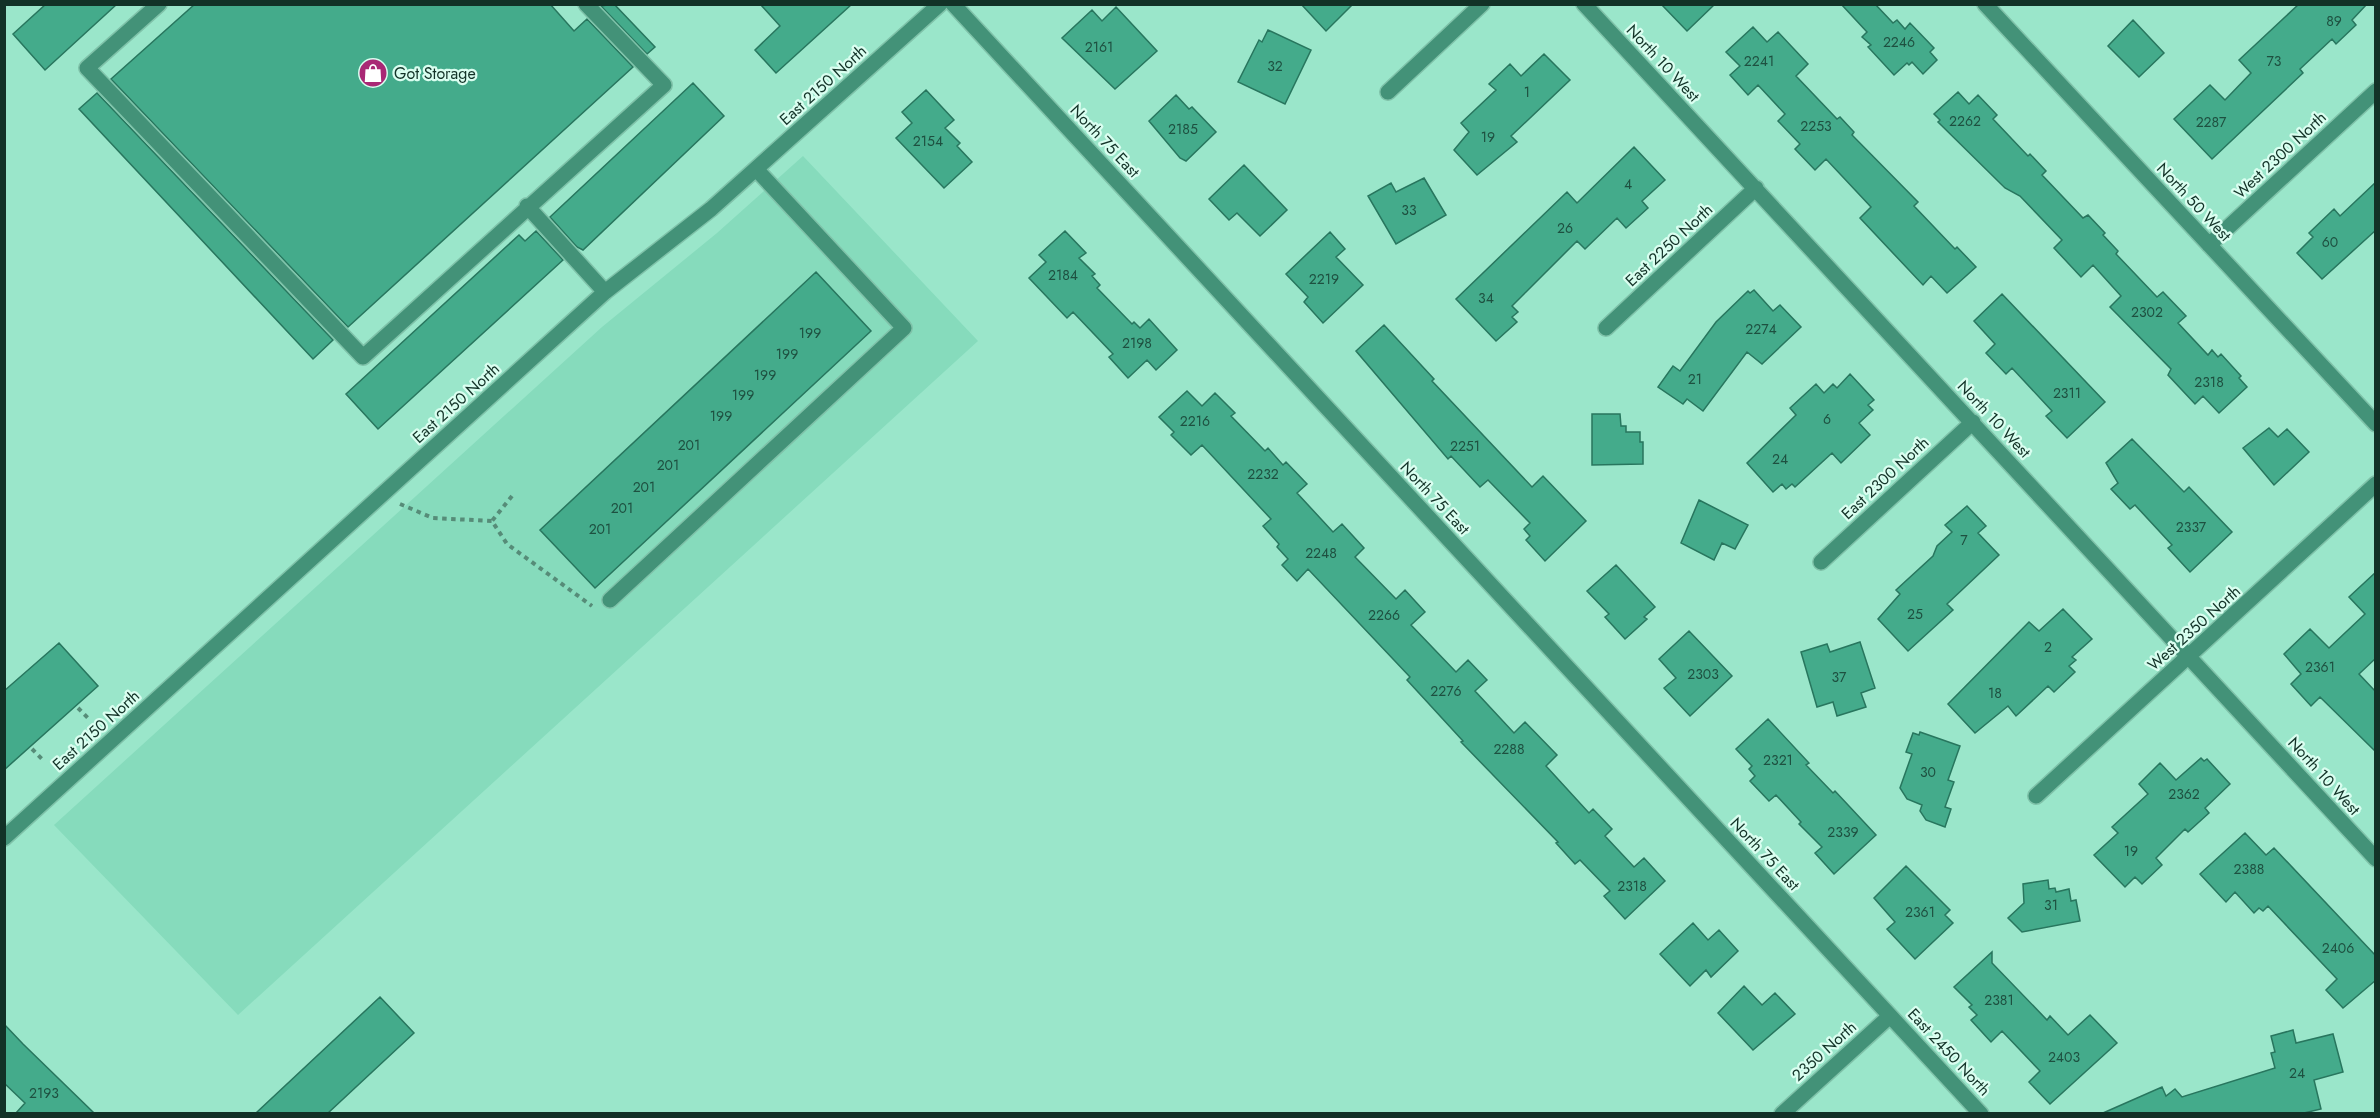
<svg xmlns="http://www.w3.org/2000/svg" width="2380" height="1118" font-family="Jost,sans-serif">
  <style>
    .built { fill: #86dbbc }
    .building { fill: #44ab8b; stroke: #28765e; stroke-width: 1.5 }
    .lines { fill: none; stroke-linecap: round; stroke-linejoin: round }
    .minor-casing { stroke: #7fc2a9; stroke-width: 18 }
    .path { stroke: #568c78; stroke-width: 4; stroke-dasharray: 4.5 4.5; stroke-linecap: butt }
    .minor { stroke: #439278; stroke-width: 15 }
    .labels { text-anchor: middle; dominant-baseline: central; stroke-width: 4.5; stroke-linejoin: round; paint-order: stroke }
    .number-label { font-size: 14px; fill: #1e5040 }
    .street-label { font-size: 16px; fill: #123227; stroke: #dafef0 }
    .poi-label { font-size: 16px; fill: #123227; stroke: #dafef0; text-anchor: start }
  </style>
  <rect width="100%" height="100%" fill="#9ae6ca"/>
  <path class="built" d="M 803,156 L 978,341 L 238,1015 L 54,825 L 602,327 L 717,233 Z"/>
  <path class="building" d="M 46,4 L 117,4 L 45,70 L 13,34 Z
    M 195,4 L 550,4 L 574,31 L 587,19 L 633,67 L 348,327 L 111,79 Z
    M 614,4 L 655,47 L 647,54 L 601,6 Z
    M 760,4 L 852,4 L 776,73 L 755,50 L 780,26 Z
    M 1301,4 L 1353,4 L 1326,31 Z
    M 1661,4 L 1715,4 L 1687,31 Z
    M 1841,4 L 1875,4 L 1893,23 L 1897,20 L 1905,29 L 1910,23 L 1934,48 L 1930,52 L 1937,60 L 1923,74 L 1912,62 L 1909,65 L 1907,63 L 1894,75 L 1868,47 L 1871,45 L 1862,37 L 1867,32 Z
    M 2299,4 L 2367,4 L 2352,20 L 2356,25 L 2336,44 L 2332,39 L 2300,69 L 2303,73 L 2212,159 L 2174,119 L 2210,85 L 2225,100 L 2251,73 L 2239,60 Z
    M 1116,7 L 1157,51 L 1115,89 L 1062,38 L 1092,10 L 1102,21 Z
    M 2133,20 L 2164,53 L 2139,77 L 2108,46 Z
    M 1753,27 L 1767,42 L 1778,32 L 1808,64 L 1796,76 L 1837,119 L 1840,117 L 1854,132 L 1852,135 L 1918,202 L 1914,206 L 1955,249 L 1957,247 L 1976,267 L 1947,293 L 1931,276 L 1923,285 L 1860,218 L 1871,207 L 1826,159 L 1815,170 L 1795,149 L 1800,144 L 1778,121 L 1785,114 L 1758,85 L 1748,95 L 1730,75 L 1740,66 L 1726,52 Z
    M 1268,30 L 1311,50 L 1285,104 L 1238,82 L 1259,40 L 1262,42 Z
    M 1544,54 L 1570,80 L 1511,136 L 1517,142 L 1477,175 L 1454,150 L 1469,132 L 1461,123 L 1496,90 L 1489,84 L 1510,64 L 1521,76 Z
    M 693,83 L 724,116 L 583,250 L 577,247 L 550,217 Z
    M 926,90 L 954,120 L 945,128 L 960,143 L 957,146 L 972,162 L 944,188 L 896,138 L 912,123 L 902,112 Z
    M 1958,92 L 1969,104 L 1978,95 L 1997,115 L 1993,119 L 2028,156 L 2030,154 L 2046,171 L 2042,175 L 2083,218 L 2088,215 L 2105,233 L 2103,235 L 2118,251 L 2116,254 L 2157,297 L 2163,292 L 2186,316 L 2178,323 L 2208,355 L 2212,350 L 2218,357 L 2221,354 L 2241,376 L 2239,378 L 2247,387 L 2219,413 L 2203,396 L 2195,404 L 2168,375 L 2171,369 L 2110,307 L 2121,296 L 2093,265 L 2081,277 L 2054,248 L 2062,240 L 2020,196 L 2005,188 L 1938,122 L 1940,120 L 1934,114 Z
    M 97,93 L 333,340 L 313,359 L 79,109 Z
    M 1176,95 L 1189,109 L 1192,107 L 1216,132 L 1186,161 L 1180,158 L 1149,121 Z
    M 1634,147 L 1665,180 L 1642,201 L 1648,208 L 1626,228 L 1617,218 L 1585,249 L 1577,241 L 1512,306 L 1518,312 L 1512,317 L 1517,322 L 1496,341 L 1456,299 L 1567,192 L 1577,203 Z
    M 1244,165 L 1287,210 L 1260,236 L 1237,213 L 1229,220 L 1209,199 Z
    M 1424,178 L 1446,215 L 1396,244 L 1368,196 L 1391,183 L 1396,192 Z
    M 2376,182 L 2376,230 L 2322,279 L 2297,253 L 2313,237 L 2309,233 L 2334,209 L 2340,216 Z
    M 536,231 L 563,260 L 378,429 L 346,394 L 519,235 L 525,241 Z
    M 1065,231 L 1086,253 L 1079,258 L 1095,274 L 1092,276 L 1100,285 L 1097,288 L 1132,324 L 1134,322 L 1140,328 L 1149,319 L 1177,350 L 1156,370 L 1147,360 L 1128,378 L 1109,357 L 1113,354 L 1073,312 L 1067,318 L 1029,278 L 1046,262 L 1039,255 Z
    M 1330,232 L 1345,249 L 1336,257 L 1363,285 L 1323,323 L 1304,302 L 1308,297 L 1286,274 Z
    M 816,272 L 871,331 L 595,588 L 540,530 Z
    M 1754,290 L 1773,311 L 1780,305 L 1801,327 L 1762,364 L 1747,352 L 1703,411 L 1687,399 L 1683,404 L 1658,387 L 1673,366 L 1680,371 L 1716,322 L 1748,291 L 1750,293 Z
    M 2002,294 L 2105,402 L 2067,438 L 2046,416 L 2052,411 L 2012,368 L 2006,374 L 1986,353 L 1995,344 L 1974,321 Z
    M 1384,325 L 1434,379 L 1432,381 L 1532,487 L 1543,476 L 1586,521 L 1545,561 L 1526,540 L 1530,536 L 1524,529 L 1530,523 L 1488,480 L 1480,487 L 1451,456 L 1448,459 L 1356,351 Z
    M 1850,374 L 1874,400 L 1868,405 L 1873,410 L 1859,423 L 1870,435 L 1841,463 L 1832,453 L 1795,487 L 1792,484 L 1786,489 L 1782,484 L 1773,492 L 1747,463 L 1796,415 L 1790,408 L 1816,384 L 1824,393 L 1833,384 L 1837,388 Z
    M 1187,391 L 1202,406 L 1215,393 L 1235,413 L 1231,416 L 1265,451 L 1268,448 L 1283,465 L 1286,462 L 1307,484 L 1297,493 L 1333,532 L 1342,524 L 1364,548 L 1355,557 L 1396,599 L 1405,590 L 1425,612 L 1411,625 L 1456,672 L 1468,660 L 1487,680 L 1475,691 L 1514,733 L 1525,722 L 1557,755 L 1546,766 L 1589,813 L 1593,809 L 1612,829 L 1605,836 L 1634,867 L 1644,858 L 1665,881 L 1625,919 L 1604,896 L 1610,891 L 1580,860 L 1575,864 L 1556,843 L 1558,842 L 1461,742 L 1463,741 L 1407,680 L 1410,677 L 1308,569 L 1297,581 L 1282,565 L 1288,559 L 1277,547 L 1279,544 L 1263,526 L 1271,519 L 1202,445 L 1191,455 L 1171,435 L 1174,432 L 1159,417 Z
    M 1592,414 L 1620,414 L 1621,426 L 1626,426 L 1626,432 L 1640,432 L 1640,442 L 1643,442 L 1643,464 L 1592,465 Z
    M 2269,428 L 2278,437 L 2287,429 L 2309,452 L 2274,485 L 2243,448 Z
    M 2132,439 L 2184,492 L 2189,487 L 2232,532 L 2190,572 L 2168,548 L 2172,545 L 2135,505 L 2130,509 L 2111,489 L 2118,483 L 2106,463 Z
    M 1699,500 L 1748,525 L 1735,549 L 1722,543 L 1714,560 L 1681,543 Z
    M 1967,506 L 1986,526 L 1978,533 L 1999,555 L 1947,604 L 1953,610 L 1908,651 L 1878,619 L 1900,594 L 1896,590 L 1933,556 L 1937,546 L 1952,532 L 1945,525 Z
    M 1616,565 L 1655,607 L 1644,617 L 1647,619 L 1625,639 L 1605,617 L 1609,614 L 1587,591 Z
    M 2376,572 L 2376,658 L 2359,674 L 2376,692 L 2376,752 L 2320,697 L 2311,706 L 2291,684 L 2301,674 L 2284,654 L 2310,629 L 2329,648 L 2365,614 L 2349,597 Z
    M 2063,609 L 2092,639 L 2072,657 L 2076,660 L 2069,666 L 2075,672 L 2054,692 L 2048,686 L 2016,716 L 2008,706 L 1975,733 L 1948,704 L 2029,622 L 2039,631 Z
    M 1689,631 L 1732,676 L 1690,716 L 1664,688 L 1676,678 L 1659,659 Z
    M 1860,642 L 1875,688 L 1861,693 L 1866,707 L 1837,716 L 1833,702 L 1817,707 L 1801,652 L 1827,644 L 1830,652 Z
    M 59,643 L 98,686 L 4,770 L 4,691 Z
    M 1768,719 L 1809,763 L 1806,765 L 1833,793 L 1835,791 L 1876,835 L 1834,874 L 1815,853 L 1822,847 L 1799,824 L 1801,822 L 1776,795 L 1769,801 L 1750,781 L 1755,776 L 1749,769 L 1752,766 L 1736,749 Z
    M 1920,732 L 1960,746 L 1948,780 L 1954,782 L 1945,807 L 1951,809 L 1945,827 L 1926,820 L 1920,811 L 1922,805 L 1907,799 L 1900,788 L 1912,754 L 1906,752 L 1913,733 L 1919,735 Z
    M 2201,758 L 2204,761 L 2207,759 L 2230,784 L 2205,808 L 2209,813 L 2188,832 L 2185,829 L 2156,858 L 2162,865 L 2142,884 L 2135,877 L 2125,887 L 2094,855 L 2118,833 L 2112,827 L 2148,794 L 2139,784 L 2160,763 L 2176,780 Z
    M 2245,833 L 2266,855 L 2274,848 L 2376,956 L 2376,980 L 2343,1008 L 2326,990 L 2337,979 L 2268,906 L 2263,911 L 2259,908 L 2254,913 L 2235,892 L 2226,902 L 2200,874 Z
    M 1906,866 L 1950,910 L 1945,915 L 1953,923 L 1915,959 L 1887,929 L 1895,922 L 1874,898 Z
    M 2048,880 L 2049,889 L 2055,888 L 2056,892 L 2069,889 L 2071,901 L 2076,900 L 2080,921 L 2022,932 L 2008,918 L 2024,903 L 2023,884 Z
    M 1693,923 L 1708,940 L 1719,930 L 1738,951 L 1711,977 L 1706,970 L 1690,986 L 1660,954 Z
    M 1992,952 L 1992,963 L 2047,1020 L 2050,1016 L 2068,1035 L 2090,1015 L 2117,1043 L 2050,1104 L 2029,1082 L 2040,1071 L 2002,1031 L 1991,1042 L 1971,1020 L 1977,1015 L 1969,1007 L 1972,1005 L 1954,987 Z
    M 1744,986 L 1762,1005 L 1775,993 L 1795,1014 L 1753,1050 L 1718,1013 Z
    M 380,997 L 414,1033 L 328,1113 L 256,1113 Z
    M 4,1024 L 23,1044 L 94,1113 L 16,1113 L 25,1103 L 4,1083 Z
    M 2293,1030 L 2296,1043 L 2333,1034 L 2343,1072 L 2314,1080 L 2321,1109 L 2304,1113 L 2103,1113 L 2162,1087 L 2166,1096 L 2175,1089 L 2182,1097 L 2275,1068 L 2271,1053 L 2275,1052 L 2271,1036 Z"/>
  <g class="lines">
    <g class="minor-casing">
      <path id="minor" d="M 159,4 L 87,68 L 363,357 L 664,85 L 586,4
        M 953,4 L 1981,1114
        M 1584,4 L 2376,859
        M 1985,4 L 2376,424
        M 1388,92 L 1482,4
        M 527,206 L 605,292
        M 2209,245 L 2376,91
        M 1606,328 L 1756,188
        M 1821,562 L 1973,422
        M 610,600 L 904,328 L 756,169
        M 2036,796 L 2376,484
        M 4,838 L 605,292 L 711,209 L 940,4
        M 1782,1114 L 1890,1016"/>
    </g>
    <path class="path" d="M 512,496 L 492,521 L 507,544 L 592,606
      M 400,504 L 433,518 L 492,521
      M 78,708 L 90,720
      M 32,749 L 44,761"/>
    <use href="#minor" class="minor"/>
  </g>
  <defs>
    <g id="shop-disc" transform="scale(1.5)"><circle r="9.5" fill="#a92875" stroke="#dafef0"/><path d="M-5-2.5h2.3a2.7 3.5 0 0 1 5.4 0H5L5.5 6h-11ZM-1.5-2.5h3a1.5 2.3 0 0 0-3 0Z" fill="#fff"/></g>
  </defs>
  <g fill-rule="evenodd">
    <use href="#shop-disc" x="373" y="73"/>
  </g>
  <g class="labels">
    <g class="number-label">
      <text x="2334" y="21">89</text>
      <text x="1899" y="42">2246</text>
      <text x="1099" y="47">2161</text>
      <text x="1759" y="61">2241</text>
      <text x="2274" y="61">73</text>
      <text x="1275" y="66">32</text>
      <text x="1527" y="92">1</text>
      <text x="1965" y="121">2262</text>
      <text x="2211" y="122">2287</text>
      <text x="1816" y="126">2253</text>
      <text x="1183" y="129">2185</text>
      <text x="1488" y="137">19</text>
      <text x="928" y="141">2154</text>
      <text x="1628" y="184">4</text>
      <text x="1409" y="210">33</text>
      <text x="1565" y="228">26</text>
      <text x="2330" y="242">60</text>
      <text x="1063" y="275">2184</text>
      <text x="1324" y="279">2219</text>
      <text x="1486" y="298">34</text>
      <text x="2147" y="312">2302</text>
      <text x="1761" y="329">2274</text>
      <text x="810" y="333">199</text>
      <text x="1137" y="343">2198</text>
      <text x="787" y="354">199</text>
      <text x="765" y="375">199</text>
      <text x="1695" y="379">21</text>
      <text x="2209" y="382">2318</text>
      <text x="2067" y="393">2311</text>
      <text x="743" y="395">199</text>
      <text x="721" y="416">199</text>
      <text x="1827" y="419">6</text>
      <text x="1195" y="421">2216</text>
      <text x="689" y="445">201</text>
      <text x="1465" y="446">2251</text>
      <text x="1780" y="459">24</text>
      <text x="668" y="465">201</text>
      <text x="1263" y="474">2232</text>
      <text x="644" y="487">201</text>
      <text x="622" y="508">201</text>
      <text x="2191" y="527">2337</text>
      <text x="600" y="529">201</text>
      <text x="1964" y="540">7</text>
      <text x="1321" y="553">2248</text>
      <text x="1915" y="614">25</text>
      <text x="1384" y="615">2266</text>
      <text x="2048" y="647">2</text>
      <text x="2320" y="667">2361</text>
      <text x="1703" y="674">2303</text>
      <text x="1839" y="677">37</text>
      <text x="1446" y="691">2276</text>
      <text x="1995" y="693">18</text>
      <text x="1509" y="749">2288</text>
      <text x="1778" y="760">2321</text>
      <text x="1928" y="772">30</text>
      <text x="2184" y="794">2362</text>
      <text x="1843" y="832">2339</text>
      <text x="2131" y="851">19</text>
      <text x="2249" y="869">2388</text>
      <text x="1632" y="886">2318</text>
      <text x="2051" y="905">31</text>
      <text x="1920" y="912">2361</text>
      <text x="2338" y="948">2406</text>
      <text x="1999" y="1000">2381</text>
      <text x="2064" y="1057">2403</text>
      <text x="2297" y="1073">24</text>
      <text x="44" y="1093">2193</text>
    </g>
    <g class="street-label">
      <text transform="translate(1663 63) rotate(47)">North 10 West</text>
      <text transform="translate(823 85) rotate(-42)">East 2150 North</text>
      <text transform="translate(1105 141) rotate(47)">North 75 East</text>
      <text transform="translate(2280 155) rotate(-43)">West 2300 North</text>
      <text transform="translate(2194 202) rotate(47)">North 50 West</text>
      <text transform="translate(1669 245) rotate(-43)">East 2250 North</text>
      <text transform="translate(456 403) rotate(-42)">East 2150 North</text>
      <text transform="translate(1994 419) rotate(47)">North 10 West</text>
      <text transform="translate(1885 478) rotate(-43)">East 2300 North</text>
      <text transform="translate(1435 498) rotate(47)">North 75 East</text>
      <text transform="translate(2194 628) rotate(-42)">West 2350 North</text>
      <text transform="translate(96 730) rotate(-42)">East 2150 North</text>
      <text transform="translate(2324 776) rotate(48)">North 10 West</text>
      <text transform="translate(1765 854) rotate(47)">North 75 East</text>
      <text transform="translate(1824 1051) rotate(-42)">2350 North</text>
      <text transform="translate(1949 1052) rotate(47)">East 2450 North</text>
    </g>
    <g class="poi-label">
      <text x="394" y="73">Got Storage</text>
    </g>
  </g>
  <rect width="2380" height="1118" fill="none" stroke="#123227" stroke-width="12"/>
</svg>
